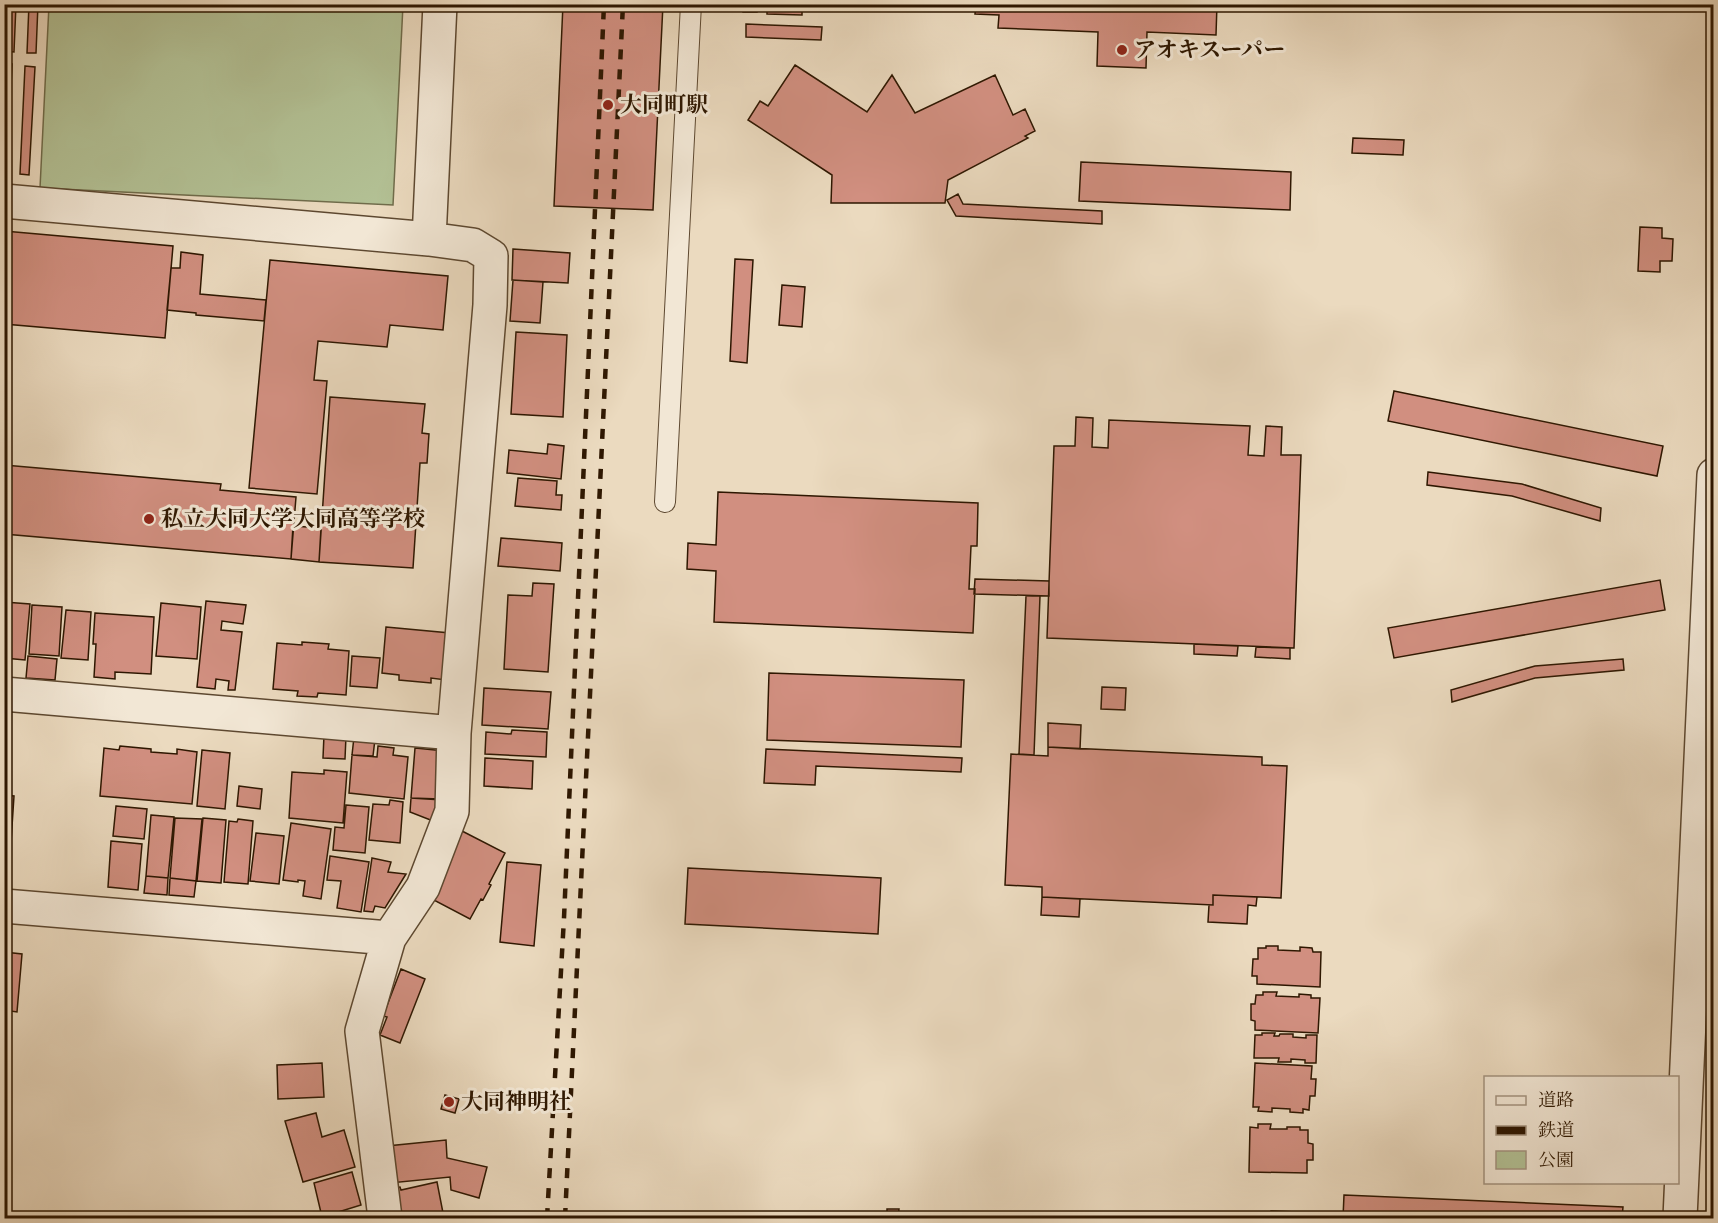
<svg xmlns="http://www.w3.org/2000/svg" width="1718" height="1223" font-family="'IM FELL Double Pica','Noto Serif JP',serif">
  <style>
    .green { fill: #b3c195; stroke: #706c4b; stroke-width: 1.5 }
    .building { fill: #d18f80; stroke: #2e1701; stroke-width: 1.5 }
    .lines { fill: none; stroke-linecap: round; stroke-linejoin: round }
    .service-casing { stroke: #5d4830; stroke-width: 22 }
    .minor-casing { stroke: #5d4830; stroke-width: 36 }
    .tertiary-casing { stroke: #5d4830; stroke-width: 36 }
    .service { stroke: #f2e7d5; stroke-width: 20 }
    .minor { stroke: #f2e7d5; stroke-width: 33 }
    .tertiary { stroke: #f2e7d5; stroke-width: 33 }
    .rail { stroke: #2e1701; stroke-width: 4.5; stroke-dasharray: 10 10; stroke-linecap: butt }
    .poi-dot { fill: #8f2418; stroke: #f2e7d5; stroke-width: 2 }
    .labels { text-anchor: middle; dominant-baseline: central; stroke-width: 6; stroke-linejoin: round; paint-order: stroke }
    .poi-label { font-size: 22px; font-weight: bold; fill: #2e1701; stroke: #f2e7d5; text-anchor: start }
  </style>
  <rect width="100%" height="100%" fill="#ebdabf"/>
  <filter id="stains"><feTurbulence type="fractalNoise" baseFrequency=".00333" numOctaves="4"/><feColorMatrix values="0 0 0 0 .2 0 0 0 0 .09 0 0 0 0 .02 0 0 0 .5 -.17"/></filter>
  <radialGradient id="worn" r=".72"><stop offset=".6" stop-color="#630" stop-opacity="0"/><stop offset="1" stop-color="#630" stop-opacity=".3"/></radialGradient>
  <path class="green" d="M 49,5 L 403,5 L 393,205 L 40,188 Z"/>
  <path class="building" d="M 4,4 L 16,4 L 14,52 L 4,51 Z
    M 29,4 L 38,4 L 36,53 L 27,53 Z
    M 563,4 L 663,4 L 653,210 L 554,206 Z
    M 743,4 L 758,4 L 757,12 L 743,12 Z
    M 767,4 L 802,4 L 802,15 L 767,14 Z
    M 976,4 L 1217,4 L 1216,35 L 1147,32 L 1146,68 L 1097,66 L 1098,32 L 998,28 L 999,15 L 975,14 Z
    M 746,24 L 822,27 L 821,40 L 746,37 Z
    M 4,63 L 12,64 L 7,174 L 4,173 Z
    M 795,65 L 867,112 L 892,75 L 915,113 L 995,75 L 1013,115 L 1025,109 L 1035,131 L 1025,136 L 1028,138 L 948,180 L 945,203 L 831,203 L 832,175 L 748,120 L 760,101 L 768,106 Z
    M 25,66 L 35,67 L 29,175 L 20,174 Z
    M 1353,138 L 1404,140 L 1403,155 L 1352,153 Z
    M 1081,162 L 1291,172 L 1290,210 L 1079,201 Z
    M 958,194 L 963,204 L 1102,211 L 1102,224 L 956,216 L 947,200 Z
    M 1640,227 L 1662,228 L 1662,238 L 1673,239 L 1672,261 L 1660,261 L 1660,272 L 1638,271 Z
    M 4,231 L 173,246 L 165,338 L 4,324 Z
    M 513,249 L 570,253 L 568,283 L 512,280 Z
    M 181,252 L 203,255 L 200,294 L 266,300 L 264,321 L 196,315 L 196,313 L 167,310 L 171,268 L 180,268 Z
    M 735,259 L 753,260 L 747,363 L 730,361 Z
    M 270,260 L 448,276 L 443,330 L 390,325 L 387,347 L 318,341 L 314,380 L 327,381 L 317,494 L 249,488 Z
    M 513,280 L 543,282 L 540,323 L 510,321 Z
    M 782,285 L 805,287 L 802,327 L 779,325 Z
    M 516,332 L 567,335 L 563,417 L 511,414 Z
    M 1394,391 L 1663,446 L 1657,476 L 1388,421 Z
    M 330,397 L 425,404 L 422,433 L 429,434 L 427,463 L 420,463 L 413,568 L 319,562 Z
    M 1076,417 L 1093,418 L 1092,447 L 1108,448 L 1109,420 L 1250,426 L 1248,455 L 1264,456 L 1266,426 L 1282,427 L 1281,455 L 1301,455 L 1294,648 L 1047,638 L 1054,446 L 1075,446 Z
    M 548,444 L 564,446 L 561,479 L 507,473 L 509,450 L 547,454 Z
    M 4,465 L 221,484 L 220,490 L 296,497 L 291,559 L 4,534 Z
    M 1428,472 L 1522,484 L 1601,508 L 1600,521 L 1512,496 L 1427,485 Z
    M 518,478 L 557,481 L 556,495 L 562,495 L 561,510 L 515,506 Z
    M 718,492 L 978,503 L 977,546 L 971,546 L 969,589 L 975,589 L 973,633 L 714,622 L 716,571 L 687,569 L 688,543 L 716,545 Z
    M 293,526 L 321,528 L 319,562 L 291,559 Z
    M 501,538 L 562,543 L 560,571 L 498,566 Z
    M 975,579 L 1049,581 L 1049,596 L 974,594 Z
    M 1660,580 L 1665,610 L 1394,658 L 1388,628 Z
    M 533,583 L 554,584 L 548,672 L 504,669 L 508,595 L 532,596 Z
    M 1026,596 L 1040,596 L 1034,755 L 1019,754 Z
    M 206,601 L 246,605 L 243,624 L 222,621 L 221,630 L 242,632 L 235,690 L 228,690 L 229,681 L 216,679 L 215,689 L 197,687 Z
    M 4,602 L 30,604 L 25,660 L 4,658 Z
    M 161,603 L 201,607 L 197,659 L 156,656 Z
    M 32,605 L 62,607 L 59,656 L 29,654 Z
    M 66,610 L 91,612 L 88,660 L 61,658 Z
    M 95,613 L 154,617 L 151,674 L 115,672 L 115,679 L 94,677 L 96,644 L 93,644 Z
    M 386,627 L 450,633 L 446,680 L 431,678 L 431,683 L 399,680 L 399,675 L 382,673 Z
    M 302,642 L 329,644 L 328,649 L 349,651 L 346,695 L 318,693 L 317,697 L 297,696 L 298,691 L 273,689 L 277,643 L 302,645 Z
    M 1194,644 L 1238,646 L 1237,656 L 1194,654 Z
    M 1256,647 L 1290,648 L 1290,659 L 1255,657 Z
    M 28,656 L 57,659 L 55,680 L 26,678 Z
    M 352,656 L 380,658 L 377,688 L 350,686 Z
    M 1623,659 L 1624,670 L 1535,678 L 1452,702 L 1451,690 L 1535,666 Z
    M 769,673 L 964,680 L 961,747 L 767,740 Z
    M 1102,687 L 1126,688 L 1125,710 L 1101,709 Z
    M 484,688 L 551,692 L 548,729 L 482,725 Z
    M 1048,723 L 1081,725 L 1080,749 L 1048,747 Z
    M 512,730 L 547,732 L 546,757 L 485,754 L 486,732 L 511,734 Z
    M 324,735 L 346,736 L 345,759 L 323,758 Z
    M 354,737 L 375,739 L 373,756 L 352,755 Z
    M 120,746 L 151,749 L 151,752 L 177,754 L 177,749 L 197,752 L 192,804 L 100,796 L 104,748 L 119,750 Z
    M 378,746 L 394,748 L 393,755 L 408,757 L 404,799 L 349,793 L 352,755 L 377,757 Z
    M 1048,747 L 1262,757 L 1262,765 L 1287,766 L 1281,898 L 1213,895 L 1213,905 L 1042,897 L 1042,887 L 1005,885 L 1011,754 L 1048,756 Z
    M 415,748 L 445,751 L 442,800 L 411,798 Z
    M 766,749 L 962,758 L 961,772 L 816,766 L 815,785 L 764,783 Z
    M 202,750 L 230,753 L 225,809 L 197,806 Z
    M 485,758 L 533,761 L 532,789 L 484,786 Z
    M 324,770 L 347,772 L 343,823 L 289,818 L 292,772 L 324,774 Z
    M 239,786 L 262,789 L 260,809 L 237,806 Z
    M 4,795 L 14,796 L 11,842 L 4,842 Z
    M 411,798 L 439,799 L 433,821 L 410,812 Z
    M 390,800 L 403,802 L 400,843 L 369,840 L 373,804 L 389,805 Z
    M 346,805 L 369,807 L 365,853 L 333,850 L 335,827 L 344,828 Z
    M 116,806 L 147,809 L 144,839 L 113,836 Z
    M 151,815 L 174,817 L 168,878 L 146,876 Z
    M 175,818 L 202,819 L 196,881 L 170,878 Z
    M 203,818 L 226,820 L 221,883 L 197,881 Z
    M 238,819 L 253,821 L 248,884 L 224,882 L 229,821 L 237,822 Z
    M 291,823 L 331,829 L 321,899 L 303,896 L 305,881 L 298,880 L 298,882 L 283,880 Z
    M 462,831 L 505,853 L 489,884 L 491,885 L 483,900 L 481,899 L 470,919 L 428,897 Z
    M 256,833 L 284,836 L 279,884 L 250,881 Z
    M 111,841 L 142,844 L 138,890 L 108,887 Z
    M 330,856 L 369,862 L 361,912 L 337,908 L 341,881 L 327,880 Z
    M 372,858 L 391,862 L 388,872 L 406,874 L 385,908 L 375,906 L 373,912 L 364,911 Z
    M 507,862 L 541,865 L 534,946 L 500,942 Z
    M 688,868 L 881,878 L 878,934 L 685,924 Z
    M 146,876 L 168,878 L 167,895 L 144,893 Z
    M 170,878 L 196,881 L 194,897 L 169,895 Z
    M 1213,895 L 1257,897 L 1256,906 L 1248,905 L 1247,924 L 1208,922 L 1209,905 L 1213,905 Z
    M 1042,897 L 1080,899 L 1079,917 L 1041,915 Z
    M 1266,946 L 1278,946 L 1278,950 L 1300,951 L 1300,947 L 1312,948 L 1313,952 L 1321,952 L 1320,987 L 1257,984 L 1257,976 L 1252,976 L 1253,959 L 1258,959 L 1258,948 L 1266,948 Z
    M 4,952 L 22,954 L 17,1012 L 4,1010 Z
    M 401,969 L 425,979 L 400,1043 L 380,1035 L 387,1017 L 383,1016 Z
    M 1263,992 L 1277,992 L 1276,996 L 1299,997 L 1299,994 L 1311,995 L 1311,998 L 1320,998 L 1318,1033 L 1255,1030 L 1255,1021 L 1251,1020 L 1251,1004 L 1255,1004 L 1256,995 L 1263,995 Z
    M 1262,1033 L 1275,1033 L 1274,1036 L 1279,1036 L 1280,1034 L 1293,1034 L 1293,1037 L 1306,1038 L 1306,1035 L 1317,1035 L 1316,1063 L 1305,1063 L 1305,1060 L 1291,1059 L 1291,1062 L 1278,1062 L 1279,1058 L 1254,1058 L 1255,1035 L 1262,1035 Z
    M 322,1063 L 324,1097 L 278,1099 L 277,1065 Z
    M 1255,1063 L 1312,1066 L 1311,1079 L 1316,1079 L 1315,1096 L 1310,1096 L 1309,1110 L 1303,1109 L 1303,1113 L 1290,1112 L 1290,1109 L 1272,1108 L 1272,1112 L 1258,1111 L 1259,1107 L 1253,1107 Z
    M 445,1095 L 459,1099 L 455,1113 L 441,1109 Z
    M 316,1113 L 322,1137 L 344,1130 L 355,1167 L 303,1182 L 285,1121 Z
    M 1258,1124 L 1271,1124 L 1270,1129 L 1287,1129 L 1287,1127 L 1300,1127 L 1300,1130 L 1308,1130 L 1308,1143 L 1313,1144 L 1313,1160 L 1307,1160 L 1307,1173 L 1249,1172 L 1250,1127 L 1258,1128 Z
    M 446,1140 L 447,1158 L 487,1167 L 479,1198 L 451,1190 L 450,1177 L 390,1183 L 387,1146 Z
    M 352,1172 L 361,1205 L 322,1217 L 314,1183 Z
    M 437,1182 L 444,1218 L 398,1218 L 391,1188 L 400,1187 L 401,1190 Z
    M 1344,1195 L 1623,1207 L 1622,1218 L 1343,1218 Z
    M 887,1209 L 899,1209 L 898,1218 L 887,1218 Z
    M 1271,1211 L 1298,1212 L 1298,1218 L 1270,1218 Z"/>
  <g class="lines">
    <g class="service-casing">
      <path id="service" d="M 665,502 L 691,4"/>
    </g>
    <g class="minor-casing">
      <path id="minor" d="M 4,201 L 429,239 L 473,245 L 491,256 L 490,305 L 454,733 L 452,811 L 423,887 L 389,938 L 362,1031 L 385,1218
        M 429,239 L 440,4
        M 4,694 L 454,733
        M 4,906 L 389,938"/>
    </g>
    <g class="tertiary-casing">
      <path id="tertiary" d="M 1680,1218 L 1714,475"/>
    </g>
    <use href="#service" class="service"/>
    <use href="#minor" class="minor"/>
    <use href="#tertiary" class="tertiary"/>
    <path class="rail" d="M 547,1218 L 564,918 L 604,4
      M 565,1218 L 623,4"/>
  </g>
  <g class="poi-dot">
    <circle cx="1122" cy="50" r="6"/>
    <circle cx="608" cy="105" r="6"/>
    <circle cx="149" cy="519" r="6"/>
    <circle cx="449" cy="1102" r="6"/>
  </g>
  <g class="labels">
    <g class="poi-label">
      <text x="1134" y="50">アオキスーパー</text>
      <text x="620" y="105">大同町駅</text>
      <text x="161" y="519">私立大同大学大同高等学校</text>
      <text x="461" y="1102">大同神明社</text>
    </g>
  </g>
  <rect width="1718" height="1223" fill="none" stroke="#ebdabf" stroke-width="24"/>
  <rect x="6" y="6" width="1706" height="1211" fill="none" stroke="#2e1701" stroke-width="3"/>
  <rect x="12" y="12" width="1694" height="1199" fill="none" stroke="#2e1701" stroke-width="1.5"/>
  <rect x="1484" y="1076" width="195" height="108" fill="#f2e7d5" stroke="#a49480" stroke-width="1.5"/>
  <rect x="1496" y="1096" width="30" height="9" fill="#f2e7d5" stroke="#a49480" stroke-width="1.5"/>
  <text x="1538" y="1106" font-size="18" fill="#2e1701">道路</text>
  <rect x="1496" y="1126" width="30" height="9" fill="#2e1701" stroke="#a49480" stroke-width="1.5"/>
  <text x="1538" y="1136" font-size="18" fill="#2e1701">鉄道</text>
  <rect x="1496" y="1151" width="30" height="18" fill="#b3c195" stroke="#a49480" stroke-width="1.5"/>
  <text x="1538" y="1166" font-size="18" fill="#2e1701">公園</text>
  <rect width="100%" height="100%" filter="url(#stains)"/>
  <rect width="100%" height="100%" fill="url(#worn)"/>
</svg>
